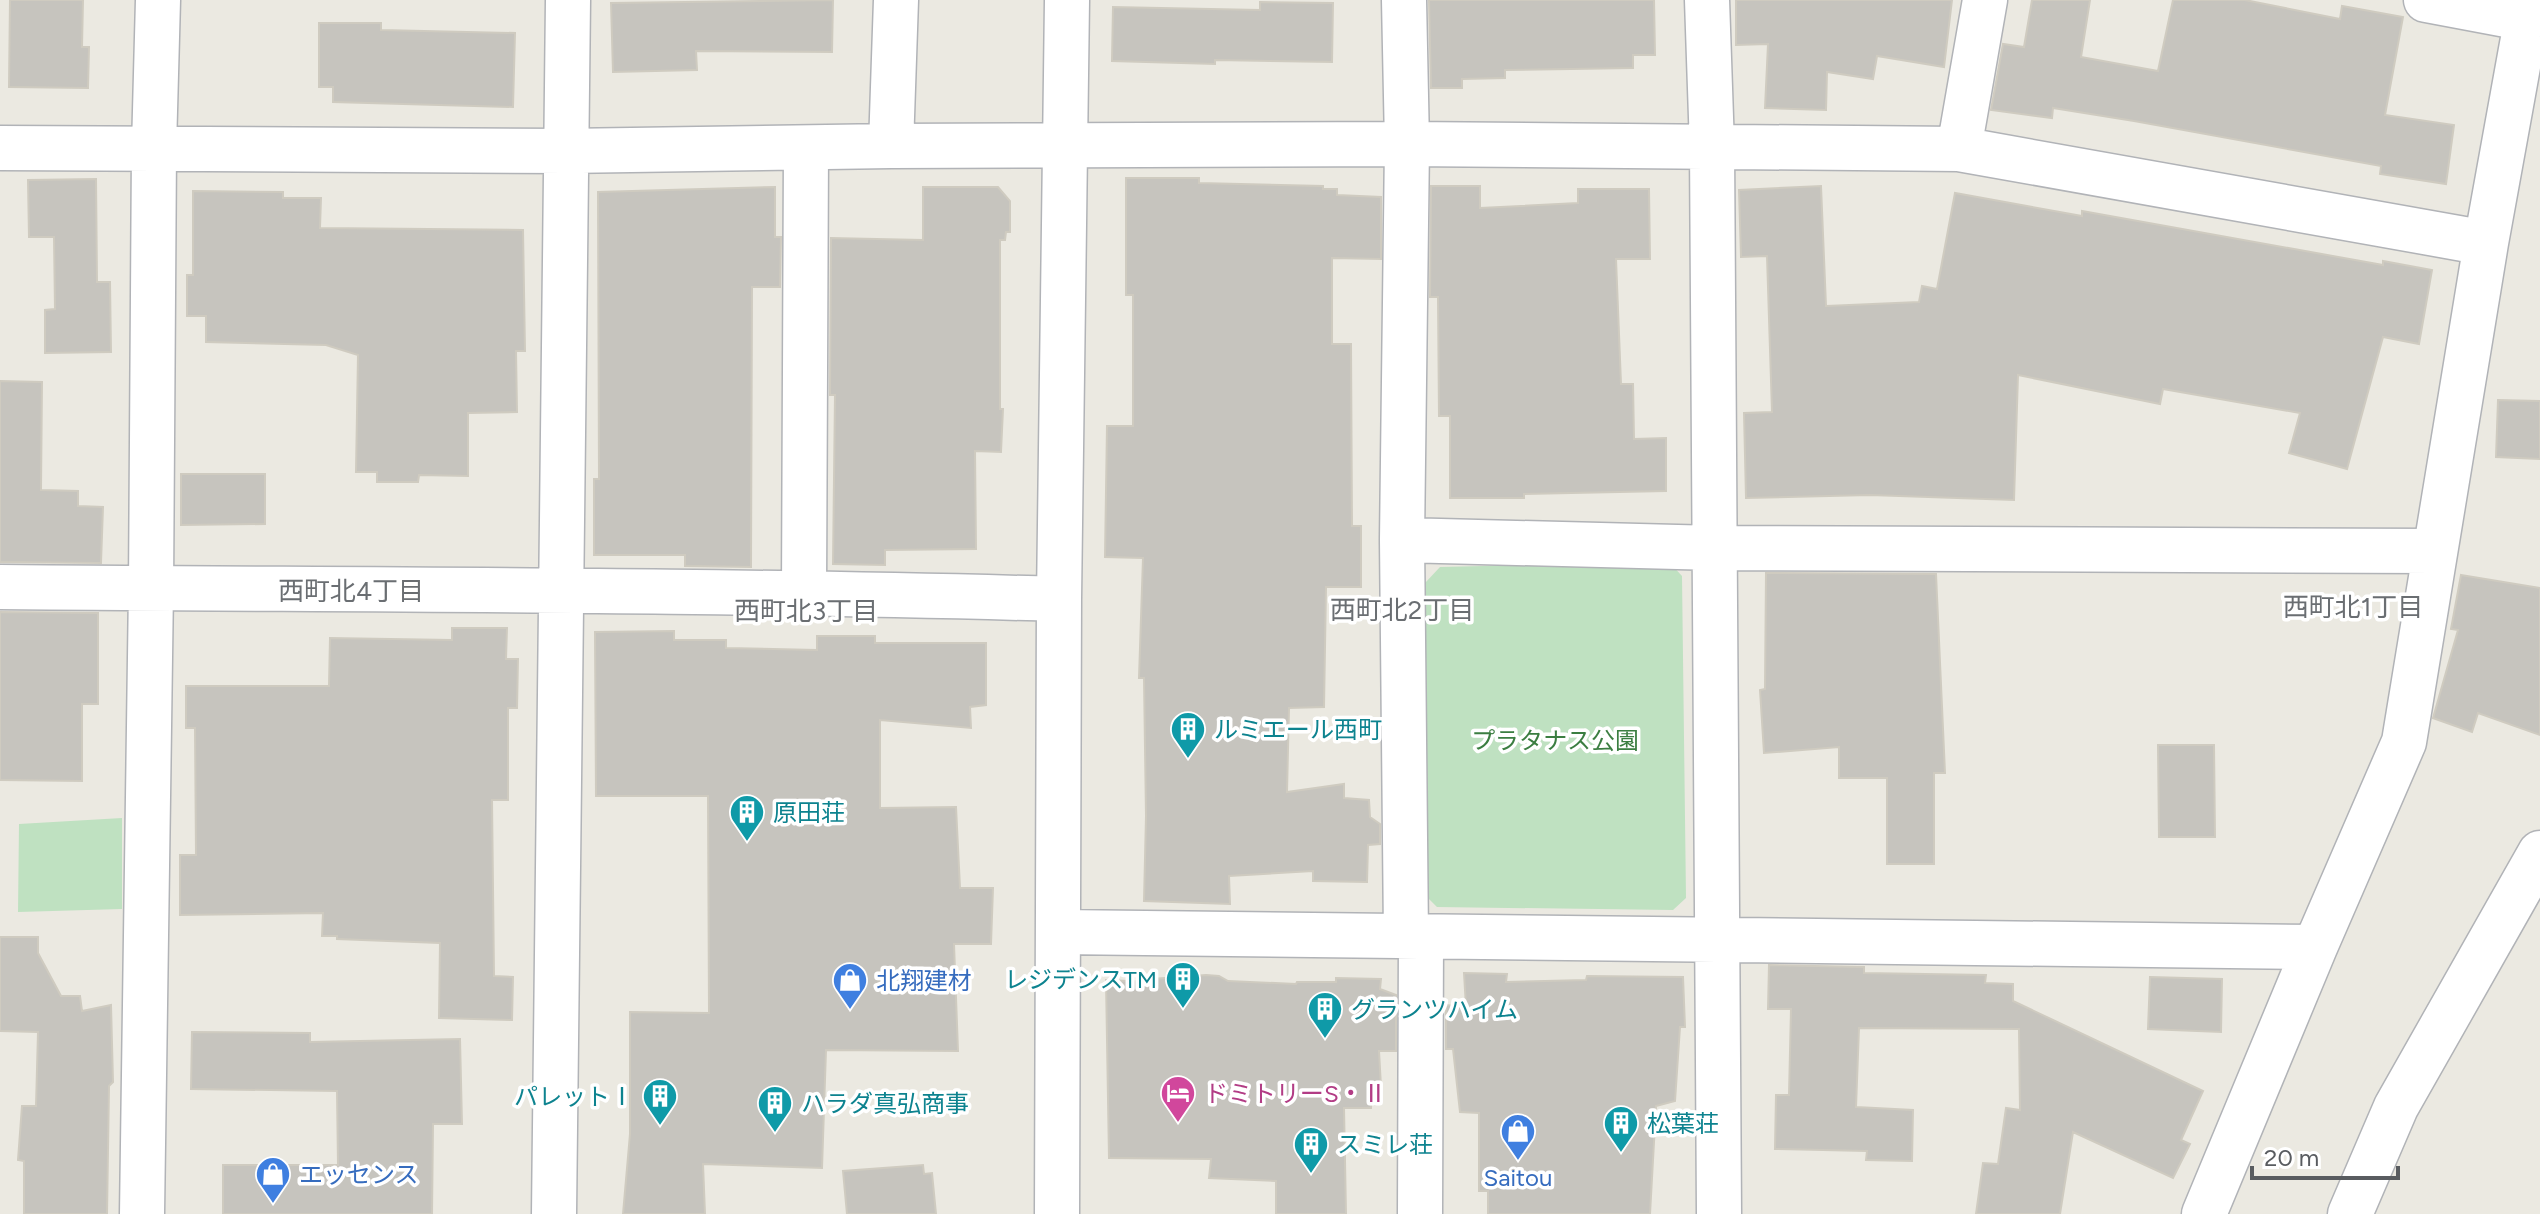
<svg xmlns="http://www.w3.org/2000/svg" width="2540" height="1214" font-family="Figtree,'Noto Sans JP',sans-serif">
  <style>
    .green { fill: #bfe1c1 }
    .building { fill: #c6c4be; stroke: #cfcbc0; stroke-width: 2 }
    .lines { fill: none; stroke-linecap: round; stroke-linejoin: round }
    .minor-casing { stroke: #b1b3b7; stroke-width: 47 }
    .minor { stroke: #fff; stroke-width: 44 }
    .labels { text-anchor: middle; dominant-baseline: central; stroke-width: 7; stroke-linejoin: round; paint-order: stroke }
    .culture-label { font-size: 24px; fill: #0d838f; stroke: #fff; text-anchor: start }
    .park-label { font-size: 24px; fill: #3b7e41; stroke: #fff }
    .shop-label { font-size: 24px; fill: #366cbe; stroke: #fff; text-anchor: start }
    .hotel-label { font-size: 24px; fill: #b23c85; stroke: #fff; text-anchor: start }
    .neighbourhood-label { font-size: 26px; fill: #6a6e72; stroke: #fff }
  </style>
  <rect width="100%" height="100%" fill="#ebe9e1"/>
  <path class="green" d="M 1669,562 L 1682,576 L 1686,898 L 1673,910 L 1437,907 L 1427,897 L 1425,583 L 1440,567 Z
    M 122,818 L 122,909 L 18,912 L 19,824 Z"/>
  <path class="building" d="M 10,0 L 83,0 L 82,47 L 89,47 L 88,88 L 9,87 Z
    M 833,0 L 832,52 L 696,51 L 697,70 L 613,72 L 611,3 Z
    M 1429,0 L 1654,0 L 1655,55 L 1633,55 L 1633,68 L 1505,70 L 1505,78 L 1462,79 L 1462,88 L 1431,88 Z
    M 1736,0 L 1952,0 L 1944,67 L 1877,56 L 1873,79 L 1827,72 L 1826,110 L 1765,108 L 1768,44 L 1736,45 Z
    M 2032,0 L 2090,0 L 2081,57 L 2158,71 L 2173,0 L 2245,0 L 2340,19 L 2342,6 L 2403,17 L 2385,115 L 2454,125 L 2446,184 L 2380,174 L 2381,166 L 2134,121 L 2053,108 L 2052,118 L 1991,110 L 2003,44 L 2024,47 Z
    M 1260,2 L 1333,3 L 1332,62 L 1215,60 L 1215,64 L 1112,61 L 1113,7 L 1260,10 Z
    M 319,23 L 381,23 L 381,30 L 515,33 L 513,107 L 333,102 L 333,87 L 319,87 Z
    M 1126,178 L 1199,178 L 1199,183 L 1323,186 L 1323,189 L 1337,189 L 1337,195 L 1381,197 L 1381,259 L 1332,258 L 1332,344 L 1351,344 L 1352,526 L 1361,526 L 1361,587 L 1326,587 L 1324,707 L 1289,708 L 1287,792 L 1344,784 L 1344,798 L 1369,800 L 1370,817 L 1380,824 L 1380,844 L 1368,845 L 1367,882 L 1313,881 L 1313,871 L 1229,876 L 1230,904 L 1144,901 L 1146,816 L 1144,678 L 1139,678 L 1143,558 L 1105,557 L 1107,426 L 1133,426 L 1133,295 L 1126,295 Z
    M 96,179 L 97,282 L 110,282 L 111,352 L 45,353 L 45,310 L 55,309 L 54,237 L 29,237 L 28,180 Z
    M 1431,186 L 1480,186 L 1480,208 L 1578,203 L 1578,189 L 1649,189 L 1650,259 L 1616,259 L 1621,384 L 1633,384 L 1634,439 L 1666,438 L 1666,491 L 1524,494 L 1524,498 L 1450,498 L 1450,416 L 1439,416 L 1438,297 L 1430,297 Z
    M 1821,186 L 1826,306 L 1919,302 L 1922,286 L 1937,289 L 1955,193 L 2082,216 L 2082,211 L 2383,265 L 2383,261 L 2432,270 L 2419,344 L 2383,337 L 2347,469 L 2289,453 L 2300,413 L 2163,389 L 2160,404 L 2018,375 L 2014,500 L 1870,495 L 1746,498 L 1744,413 L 1772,412 L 1767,256 L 1741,257 L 1739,190 Z
    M 775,187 L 775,237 L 781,237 L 780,287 L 752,287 L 751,567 L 685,566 L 685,555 L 594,555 L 594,479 L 599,479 L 598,192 Z
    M 923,187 L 998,187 L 1010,201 L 1010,232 L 1006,232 L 1005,240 L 1000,240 L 1000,409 L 1003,409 L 1001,452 L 975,451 L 976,549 L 885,550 L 885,565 L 833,564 L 835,395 L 830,395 L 831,238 L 923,240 Z
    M 193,191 L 283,192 L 283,198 L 321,198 L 320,228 L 523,230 L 525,351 L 516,351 L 517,412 L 468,413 L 468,476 L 419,475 L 418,482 L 377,482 L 377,472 L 356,472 L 358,355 L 326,345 L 206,342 L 206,316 L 187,316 L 187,275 L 193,275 Z
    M 0,381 L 42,382 L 41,490 L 78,491 L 78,506 L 103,507 L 101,563 L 0,562 Z
    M 2498,400 L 2540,401 L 2540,459 L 2496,457 Z
    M 181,474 L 265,474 L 265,524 L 181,525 Z
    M 1766,573 L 1936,574 L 1945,773 L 1934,773 L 1934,864 L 1887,864 L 1887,778 L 1839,778 L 1839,747 L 1764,753 L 1760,690 L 1765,689 Z
    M 2461,575 L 2540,588 L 2540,735 L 2478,713 L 2472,732 L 2433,718 L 2458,630 L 2451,629 Z
    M 0,612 L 98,613 L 98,704 L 82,704 L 82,781 L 0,780 Z
    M 452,628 L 507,628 L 506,659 L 518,659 L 517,708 L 508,708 L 508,800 L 492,800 L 494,976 L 513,977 L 512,1020 L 439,1018 L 440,943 L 337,939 L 337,936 L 322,936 L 323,913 L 180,915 L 180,855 L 196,855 L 195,728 L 186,728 L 186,686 L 329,686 L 330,638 L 452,640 Z
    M 674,631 L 674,640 L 726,640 L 726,648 L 817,650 L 817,636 L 875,636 L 875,643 L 986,643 L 986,705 L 970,707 L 971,728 L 880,720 L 880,808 L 956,807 L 960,888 L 993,888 L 991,944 L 954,944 L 958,1051 L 826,1050 L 822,1168 L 703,1164 L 705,1214 L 623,1214 L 630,1134 L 630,1012 L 709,1013 L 708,796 L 596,796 L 595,632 Z
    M 2158,745 L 2214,745 L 2215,837 L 2159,837 Z
    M 0,937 L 38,937 L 38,953 L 61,996 L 80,996 L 82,1011 L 111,1005 L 113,1082 L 109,1086 L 107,1214 L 24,1214 L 24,1161 L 18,1160 L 22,1106 L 36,1106 L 38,1032 L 0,1031 Z
    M 1769,965 L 1864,967 L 1864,973 L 1986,975 L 1985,983 L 2013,984 L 2013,1001 L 2203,1091 L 2181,1140 L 2190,1144 L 2173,1178 L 2073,1132 L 2060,1214 L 1976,1214 L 1983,1163 L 1998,1164 L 2006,1108 L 2020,1110 L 2019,1029 L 1859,1028 L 1856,1107 L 1913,1110 L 1912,1161 L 1866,1160 L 1867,1151 L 1775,1149 L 1776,1095 L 1789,1095 L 1791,1009 L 1768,1009 Z
    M 1464,973 L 1507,974 L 1506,982 L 1586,980 L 1587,976 L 1683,977 L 1685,1027 L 1680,1027 L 1675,1101 L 1656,1106 L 1650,1214 L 1488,1214 L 1488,1191 L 1479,1191 L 1479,1113 L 1460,1112 L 1453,1049 L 1446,1049 L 1446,1005 L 1466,1007 Z
    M 1206,975 L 1219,976 L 1228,981 L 1296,984 L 1297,982 L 1336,982 L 1336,978 L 1381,979 L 1380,989 L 1396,995 L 1396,1051 L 1379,1051 L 1381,1087 L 1372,1086 L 1371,1108 L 1344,1108 L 1346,1214 L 1276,1214 L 1276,1181 L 1209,1178 L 1211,1159 L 1109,1158 L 1106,980 L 1152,982 L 1152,979 Z
    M 2150,977 L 2222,979 L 2221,1032 L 2148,1029 Z
    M 192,1032 L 310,1033 L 310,1042 L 460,1039 L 462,1124 L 433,1124 L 432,1214 L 223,1214 L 223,1165 L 338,1165 L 337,1091 L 191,1089 Z
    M 923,1165 L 924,1174 L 932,1173 L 936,1214 L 847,1214 L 843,1171 Z"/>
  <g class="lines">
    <g class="minor-casing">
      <path id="minor" d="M 1404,0 L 1407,144 L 1402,540 L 1406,937
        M 1707,0 L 1712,147 L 1719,1214
        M 2426,0 L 2527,19
        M 891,146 L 896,0
        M 0,148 L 565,151 L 891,146 L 1407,144 L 1959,149 L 2486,243
        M 1959,149 L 1985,0
        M 1402,540 L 1716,548 L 2435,551
        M 0,587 C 353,590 706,589 1059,599
        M 804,592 L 806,149
        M 1060,932 L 2315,947
        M 142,1214 L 151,588 L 154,148 L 158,0
        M 554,1214 L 568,0
        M 1057,1214 L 1059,599 L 1067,0
        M 1420,1214 L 1421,936
        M 2204,1214 L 2315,947 L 2404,742 L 2486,243 L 2530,0
        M 2350,1214 L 2396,1107 L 2540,853"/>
    </g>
    <use href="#minor" class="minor"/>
  </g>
  <defs>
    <g id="building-pin" transform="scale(1.8)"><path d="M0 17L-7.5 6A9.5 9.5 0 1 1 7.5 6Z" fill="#0f9aa8" stroke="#fff"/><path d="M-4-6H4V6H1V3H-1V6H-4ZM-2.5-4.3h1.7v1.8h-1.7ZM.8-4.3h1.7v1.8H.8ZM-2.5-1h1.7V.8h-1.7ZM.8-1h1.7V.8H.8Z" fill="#fff"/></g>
    <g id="shop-pin" transform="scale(1.8)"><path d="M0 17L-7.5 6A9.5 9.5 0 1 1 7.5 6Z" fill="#3f7fe0" stroke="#fff"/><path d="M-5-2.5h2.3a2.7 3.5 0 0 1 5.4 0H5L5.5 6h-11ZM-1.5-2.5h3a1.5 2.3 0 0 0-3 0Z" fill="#fff"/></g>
    <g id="hotel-pin" transform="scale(1.8)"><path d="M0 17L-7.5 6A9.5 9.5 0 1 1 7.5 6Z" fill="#d1479c" stroke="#fff"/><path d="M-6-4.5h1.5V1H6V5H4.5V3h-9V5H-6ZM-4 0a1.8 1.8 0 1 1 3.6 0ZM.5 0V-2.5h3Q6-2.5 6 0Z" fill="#fff"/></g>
  </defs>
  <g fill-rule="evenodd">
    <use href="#building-pin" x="1188" y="729"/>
    <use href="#building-pin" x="747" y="812"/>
    <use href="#building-pin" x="1183" y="979"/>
    <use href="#shop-pin" x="850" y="980"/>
    <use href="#building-pin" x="1325" y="1009"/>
    <use href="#hotel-pin" x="1178" y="1093"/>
    <use href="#building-pin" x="660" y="1096"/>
    <use href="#building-pin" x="775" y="1103"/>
    <use href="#building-pin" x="1621" y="1123"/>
    <use href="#shop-pin" x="1518" y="1131"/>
    <use href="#building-pin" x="1311" y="1144"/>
    <use href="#shop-pin" x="273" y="1174"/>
  </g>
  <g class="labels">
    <g class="culture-label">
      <text x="1214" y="729">ルミエール西町</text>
      <text x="773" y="812">原田荘</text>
      <text x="1157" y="979" text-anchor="end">レジデンスTM</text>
      <text x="1351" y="1009">グランツハイム</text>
      <text x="634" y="1096" text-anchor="end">パレットⅠ</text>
      <text x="801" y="1103">ハラダ真弘商事</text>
      <text x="1647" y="1123">松葉荘</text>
      <text x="1337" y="1144">スミレ荘</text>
    </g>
    <g class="park-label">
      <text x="1555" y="740">プラタナス公園</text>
    </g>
    <g class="shop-label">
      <text x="876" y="980">北翔建材</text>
      <text x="299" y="1174">エッセンス</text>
      <text x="1518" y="1177" text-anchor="middle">Saitou</text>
    </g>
    <g class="hotel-label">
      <text x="1204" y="1093">ドミトリーS・Ⅱ</text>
    </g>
    <g class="neighbourhood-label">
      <text x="351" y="591">西町北4丁目</text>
      <text x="2353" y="607">西町北1丁目</text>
      <text x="1402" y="610">西町北2丁目</text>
      <text x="806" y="611">西町北3丁目</text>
    </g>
  </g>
  <path d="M2252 1166v12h146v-12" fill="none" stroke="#595c60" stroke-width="4"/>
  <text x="2264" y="1166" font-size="24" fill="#595c60" stroke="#ffffff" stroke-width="6" paint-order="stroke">20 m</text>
</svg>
